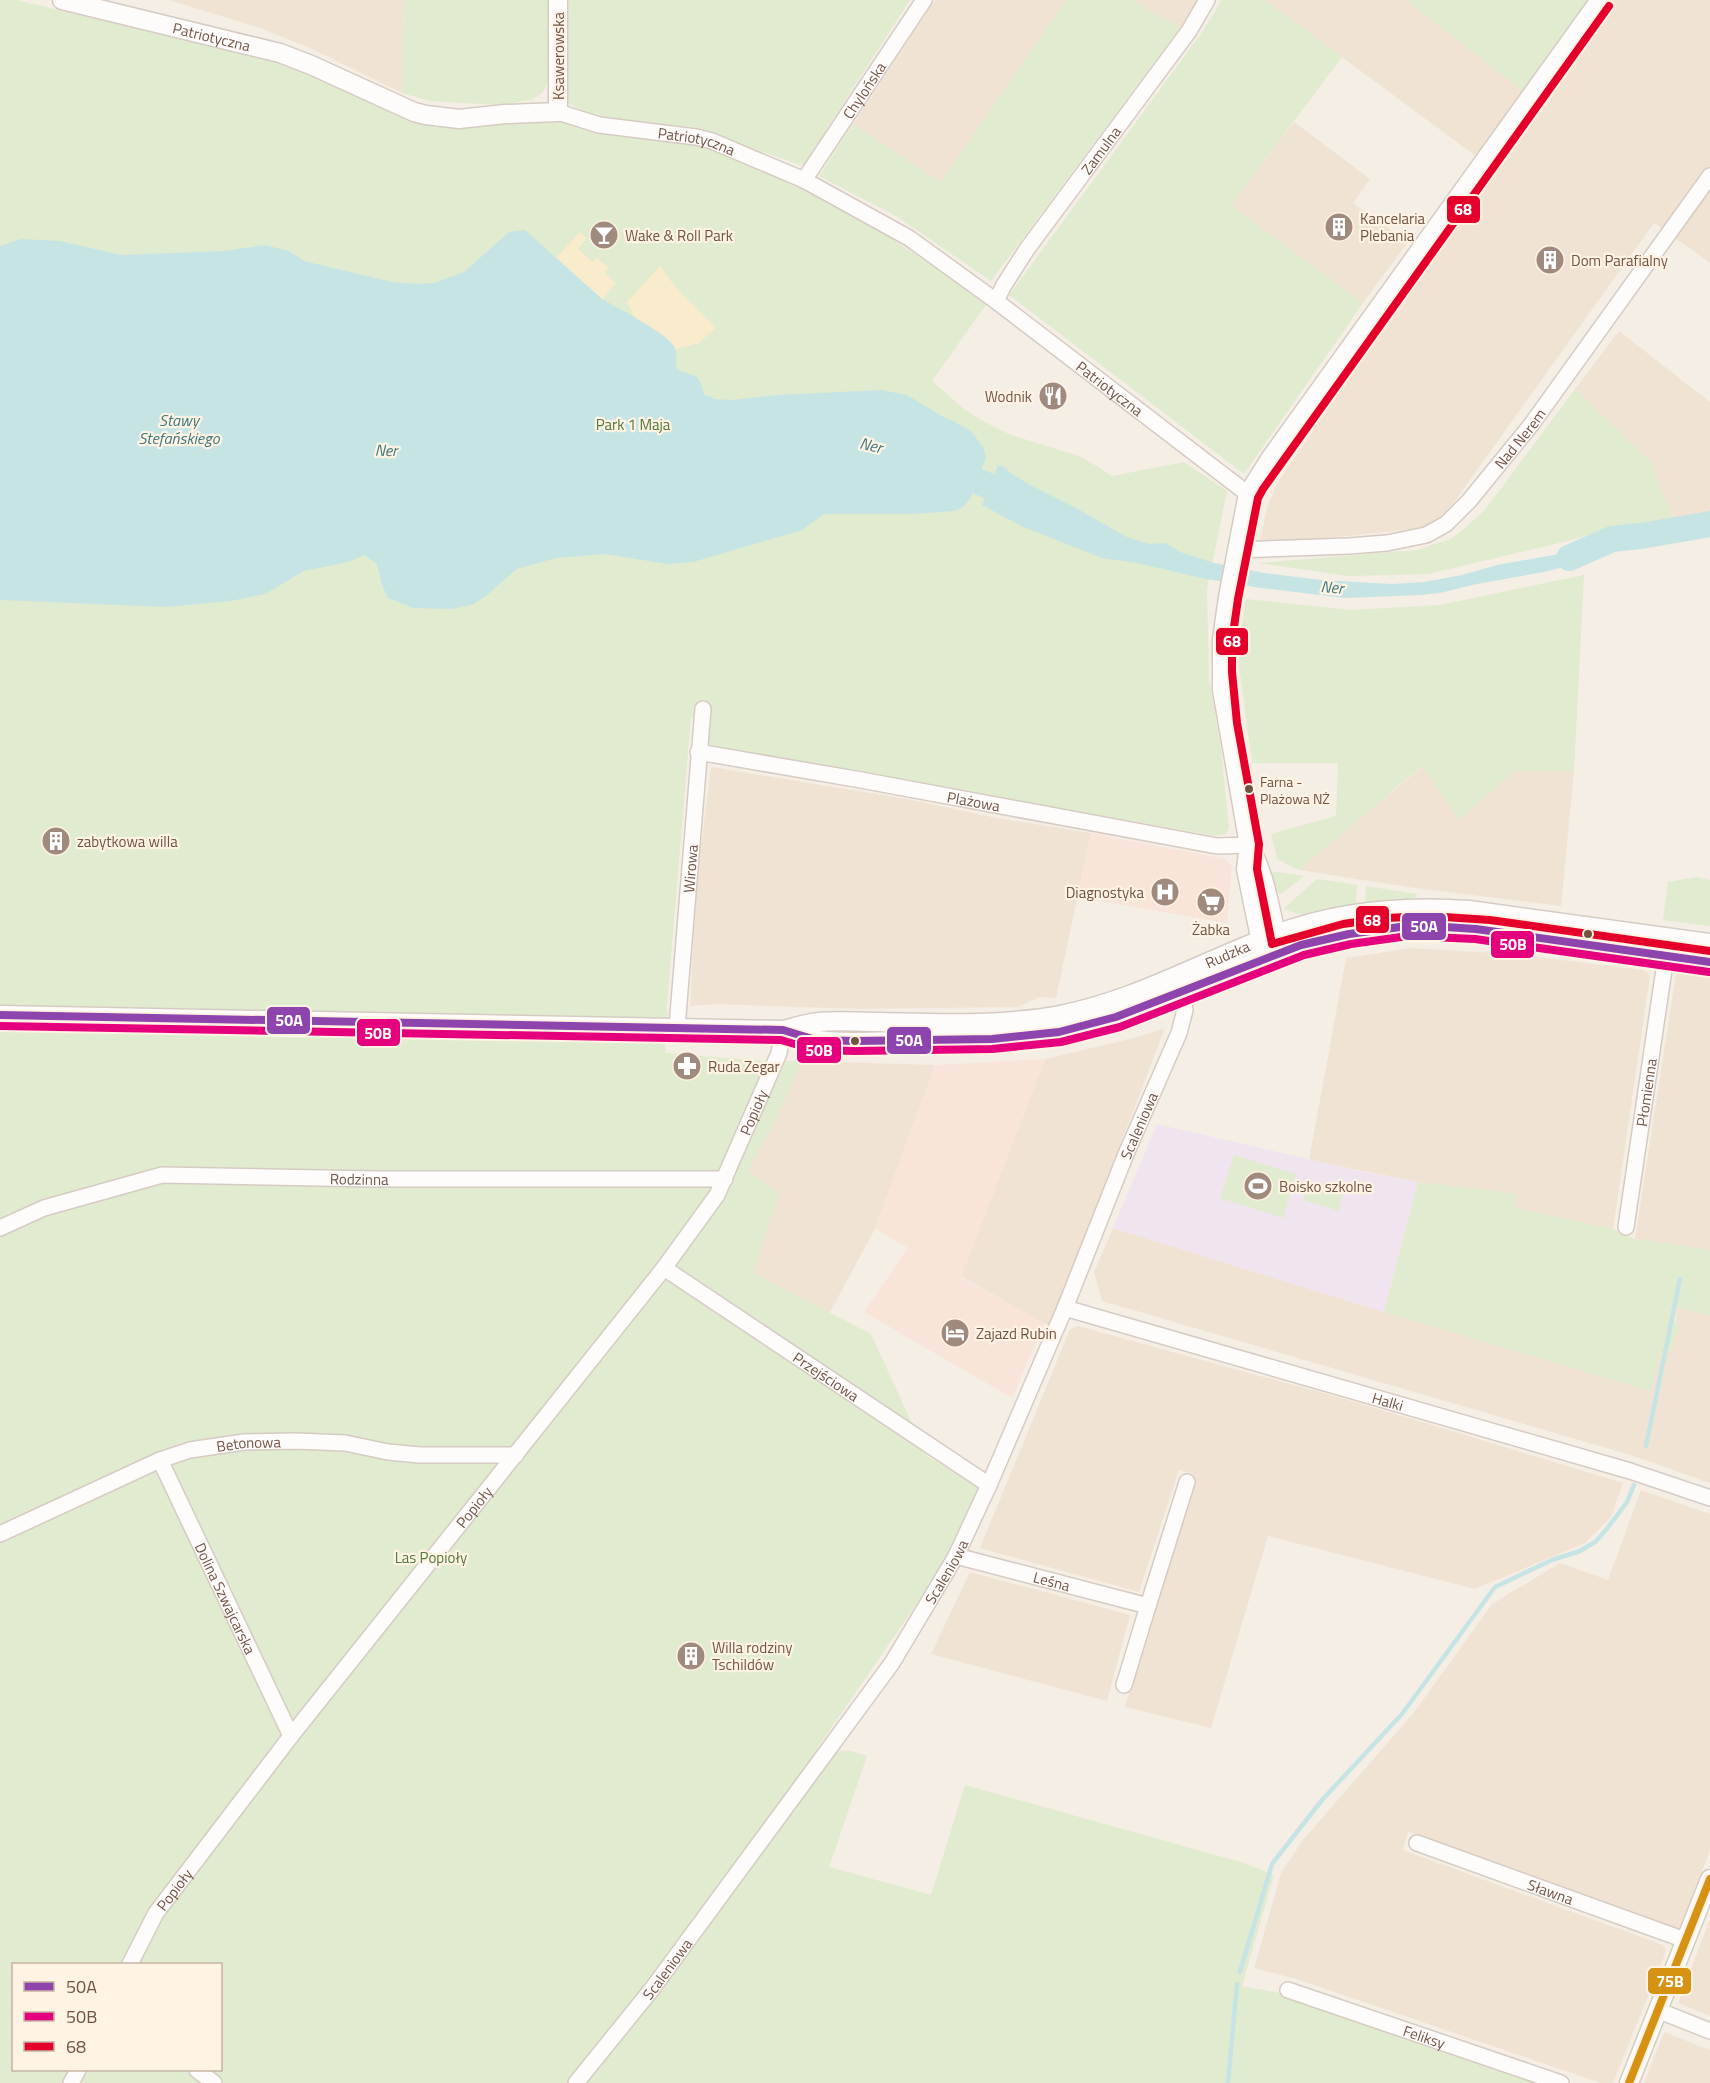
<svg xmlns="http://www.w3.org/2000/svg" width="1710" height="2083" font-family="'Titillium Web',sans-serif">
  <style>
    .residential { fill: #f1e3d4 }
    .commercial { fill: #f9e4da }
    .education { fill: #f0e4ef }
    .green { fill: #e1ebcf; fill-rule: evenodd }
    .sand { fill: #f9eccc }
    .water { fill: #c7e4e5 }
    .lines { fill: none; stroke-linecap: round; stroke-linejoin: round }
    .stream { stroke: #c7e4e5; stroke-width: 4.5 }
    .river { stroke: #c7e4e5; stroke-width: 26 }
    .minor-casing { stroke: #d6cbc3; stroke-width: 18 }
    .tertiary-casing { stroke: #d6cbc3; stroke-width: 21 }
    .minor { stroke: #fefcfb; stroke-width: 15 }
    .tertiary { stroke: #fefcfb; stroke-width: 18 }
    .bus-1-casing { stroke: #fff3e4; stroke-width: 12 }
    .bus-2-casing { stroke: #fff3e4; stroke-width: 12 }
    .bus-3-casing { stroke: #fff3e4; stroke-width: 12 }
    .bus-4-casing { stroke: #fff3e4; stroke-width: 12 }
    .bus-1 { stroke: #8e44ad; stroke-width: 8 }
    .bus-2 { stroke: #e5007d; stroke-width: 8 }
    .bus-3 { stroke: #e4002b; stroke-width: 8 }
    .bus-4 { stroke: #d69212; stroke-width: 8 }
    .bus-dot { fill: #725446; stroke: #fff3e4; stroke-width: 2 }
    .labels { text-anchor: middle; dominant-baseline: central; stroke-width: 4.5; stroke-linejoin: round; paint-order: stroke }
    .bus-label { font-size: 14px; fill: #725446; stroke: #fff3e4; text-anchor: start }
    .street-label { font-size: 15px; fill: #725446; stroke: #fff3e4 }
    .poi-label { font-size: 15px; fill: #725446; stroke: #fff3e4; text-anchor: start }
    .park-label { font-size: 15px; fill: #52783e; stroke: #fff3e4 }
    .water-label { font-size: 16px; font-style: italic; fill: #3d777f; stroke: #fff3e4 }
    .line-badge { stroke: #fff3e4; stroke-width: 2 }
    .badge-label { font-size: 16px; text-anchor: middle; font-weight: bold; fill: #fff }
  </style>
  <rect width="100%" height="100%" fill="#f5eee5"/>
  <path class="residential" d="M 169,0 L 404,0 L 402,93 L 310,48 L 260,28 Z
    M 935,0 L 1066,0 L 941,182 L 853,124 Z
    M 1132,0 L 1198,0 L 1180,28 Z
    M 1265,0 L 1710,0 L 1710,263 L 1654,223 L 1455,501 L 1440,518 L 1417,529 L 1306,540 L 1260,540 L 1267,508 L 1277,483 L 1493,169 Z
    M 1294,122 L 1370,179 L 1353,203 L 1408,242 L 1363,303 L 1231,205 Z
    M 1619,331 L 1710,402 L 1710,512 L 1674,521 L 1650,461 L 1575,389 Z
    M 1423,766 L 1459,820 L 1514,771 L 1574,771 L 1561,906 L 1408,887 L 1299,870 Z
    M 711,767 L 907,799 L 992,817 L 1091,833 L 1056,998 L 1039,997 L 1018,1007 L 856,1009 L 715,1004 L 690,1006 L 696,886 Z
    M 1411,948 L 1513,954 L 1643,970 L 1649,974 L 1650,976 L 1613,1229 L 1515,1208 L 1516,1194 L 1418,1182 L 1309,1160 L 1346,958 Z
    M 1676,973 L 1710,976 L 1710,1250 L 1635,1239 Z
    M 1165,1028 L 1051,1325 L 1044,1324 L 961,1276 L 1045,1059 L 1138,1037 Z
    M 802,1061 L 935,1065 L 875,1229 L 818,1334 L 686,1263 L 731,1202 L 777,1116 Z
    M 1113,1228 L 1384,1312 L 1650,1391 L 1661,1352 L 1670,1352 L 1673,1342 L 1677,1307 L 1710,1316 L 1710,1483 L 1634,1456 L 1102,1301 L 1094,1272 Z
    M 1078,1326 L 1359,1403 L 1623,1483 L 1611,1517 L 1585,1543 L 1475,1589 L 1268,1536 L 1211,1728 L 1125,1707 L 1192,1474 L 1179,1470 L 1139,1592 L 980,1548 L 1070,1329 Z
    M 1641,1490 L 1710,1514 L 1710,1850 L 1679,1929 L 1408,1832 L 1403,1850 L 1663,1945 L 1666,1952 L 1613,2083 L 1601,2083 L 1296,1979 L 1254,1968 L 1281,1873 L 1303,1840 L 1415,1711 L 1492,1604 L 1560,1563 L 1608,1580 Z
    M 970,1572 L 1130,1615 L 1107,1701 L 931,1654 Z
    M 1710,1919 L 1710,2016 L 1678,2003 Z
    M 1664,2032 L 1710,2050 L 1710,2083 L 1644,2083 Z"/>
  <path class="commercial" d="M 1091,833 L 1225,859 L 1232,866 L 1227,923 L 1078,897 Z
    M 1045,1059 L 961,1277 L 1044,1324 L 1012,1398 L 864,1312 L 908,1248 L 875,1229 L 935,1065 Z"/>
  <path class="education" d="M 1157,1124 L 1368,1173 L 1418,1182 L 1384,1312 L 1113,1228 Z"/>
  <path class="green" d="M 0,0 L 16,0 L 299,67 L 406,117 L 566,120 L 594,130 L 623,137 L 702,142 L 816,189 L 988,302 L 932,381 L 965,410 L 981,420 L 1011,435 L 1082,457 L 1112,476 L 1184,462 L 1227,491 L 1207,589 L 1209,677 L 1221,749 L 1229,828 L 1226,834 L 1216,836 L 707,745 L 711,719 L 691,717 L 667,1005 L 667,1012 L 669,1012 L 667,1016 L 665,1053 L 763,1061 L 802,1061 L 778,1116 L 748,1171 L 779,1193 L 753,1273 L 871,1334 L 927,1456 L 978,1487 L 942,1567 L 816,1750 L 851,1751 L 867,1756 L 829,1867 L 931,1895 L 965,1785 L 1244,1863 L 1274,1875 L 1242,1986 L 1280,1993 L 1536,2083 L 0,2083 ZM 14,1964 L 220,1964 L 220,2070 L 14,2070 Z
    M 404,0 L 549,0 L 552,76 L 542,93 L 531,100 L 500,105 L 430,101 L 402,93 Z
    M 569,0 L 910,0 L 803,166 L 693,127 L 601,120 L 568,103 Z
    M 1066,0 L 1132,0 L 1180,28 L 991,281 L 896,216 L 819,176 L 853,124 L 941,182 Z
    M 1222,0 L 1265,0 L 1342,57 L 1231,205 L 1363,303 L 1244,474 L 1009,295 L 1200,35 Z
    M 1412,0 L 1587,0 L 1523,91 L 1409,3 Z
    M 1575,389 L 1650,461 L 1674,521 L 1608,529 L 1572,540 L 1428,574 L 1349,576 L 1258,563 L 1417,550 L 1453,538 L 1485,510 Z
    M 1584,575 L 1574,771 L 1514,771 L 1459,820 L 1422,766 L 1299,870 L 1277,859 L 1271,834 L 1336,816 L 1338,763 L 1252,763 L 1237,652 L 1246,599 L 1350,610 L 1440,605 Z
    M 1270,871 L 1304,876 L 1284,892 L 1279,894 Z
    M 1697,877 L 1710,880 L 1710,926 L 1663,920 L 1668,882 Z
    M 1317,879 L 1357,885 L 1356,902 L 1353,906 C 1330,911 1305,922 1284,908 Z
    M 1366,886 L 1417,894 L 1414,900 L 1367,904 L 1365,902 Z
    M 1234,1155 L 1296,1174 L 1283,1218 L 1220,1198 Z
    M 1418,1182 L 1516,1194 L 1515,1208 L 1613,1229 L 1635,1239 L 1710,1250 L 1710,1316 L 1677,1307 L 1674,1321 L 1679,1328 L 1670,1352 L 1661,1352 L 1651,1391 L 1384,1312 Z
    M 1309,1183 L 1343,1193 L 1338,1211 L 1304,1200 Z"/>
  <path class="sand" d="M 580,232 L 587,238 L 578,249 L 593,262 L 597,258 L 609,268 L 605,273 L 616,283 L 602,299 L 556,258 Z
    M 660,266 L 676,288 L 716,328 L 699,343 L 676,349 L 663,335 L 635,318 L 627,302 Z"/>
  <path class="water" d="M 525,230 L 602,299 C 618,308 663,331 673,345 C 678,351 675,361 676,368 C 694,380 697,367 704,394 L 715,399 L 733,400 L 778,395 L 881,390 L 907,395 L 947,419 L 948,418 L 972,432 L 984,449 L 986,458 L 970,499 L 963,507 L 954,511 L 914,514 L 824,514 L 802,530 L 693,562 L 668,564 L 605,554 L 556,558 L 517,569 L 487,595 L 474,604 L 452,609 L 413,608 L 388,598 L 382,585 L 377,564 L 364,555 L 348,562 L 304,571 L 265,594 L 231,601 L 166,607 L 0,600 L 0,246 L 21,239 L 60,241 L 121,255 L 224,251 L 265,245 L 289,251 L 304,261 L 392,282 L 417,284 L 434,283 L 464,272 L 509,232 Z
    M 998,465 L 1006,468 L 1009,472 L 1032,486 L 1076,508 L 1127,537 L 1149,544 L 1165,543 L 1180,552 L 1211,562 L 1264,573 L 1322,580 L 1392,584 L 1424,582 L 1462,575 L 1497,565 L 1576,551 L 1601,543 L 1601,553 L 1580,563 L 1544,572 L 1477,584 L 1440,593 L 1420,595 L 1345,598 L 1261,588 L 1206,579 L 1137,563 L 1102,558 L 1021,526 L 982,505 Z"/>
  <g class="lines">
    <path class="stream" d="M 1646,1446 L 1680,1279
      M 1240,1972 L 1272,1864 L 1322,1800 L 1402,1714 L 1495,1587 L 1552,1560 L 1580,1551 L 1595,1542 L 1606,1530 L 1627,1502 L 1634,1485
      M 1228,2083 L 1237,1984"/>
    <path class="river" d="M 945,466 L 1021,501
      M 1569,558 L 1612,539 L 1641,536 L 1710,524"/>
    <g class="minor-casing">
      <g id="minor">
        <path id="s1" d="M 558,112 L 599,125 L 696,137 L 712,141 L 804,180 L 909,238 L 996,301 L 1248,494"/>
        <path id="s2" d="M 804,180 L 924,0"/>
        <path id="s3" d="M 996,301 L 1004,285 L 1027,249 L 1189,31 L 1207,0"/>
        <path id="s4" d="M 1237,550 L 1349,546 L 1387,543 L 1426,535 L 1446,524 L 1469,501 L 1531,425 L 1710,176"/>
        <path id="s5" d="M 698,752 L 861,780 L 1217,846 L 1249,845"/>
        <path id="s6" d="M 677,1027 L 703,709"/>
        <path id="s7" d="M 1626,1227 L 1666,956"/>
        <path id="s8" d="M 0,1228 L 44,1208 L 162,1175 L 375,1179 L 725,1179"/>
        <path id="s9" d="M 664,1268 L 989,1485"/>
        <path id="s10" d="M 1065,1308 L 1630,1471 L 1710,1498"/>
        <path id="s11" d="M 160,1460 L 291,1736"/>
        <path id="s12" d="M 0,1534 L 160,1460 L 190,1450 L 244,1442 L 296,1441 L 345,1443 L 388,1452 L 420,1455 L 516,1455"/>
        <path id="s13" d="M 956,1556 L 1148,1606 L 1124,1685"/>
        <path d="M 1148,1606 L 1187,1482"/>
        <path id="s14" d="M 1417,1843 L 1685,1940"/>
        <path id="s15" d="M 130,1964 L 156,1913 L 291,1736 L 664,1268 L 717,1195 L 779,1053 L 783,1030"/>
        <path id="s16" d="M 1288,1990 L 1561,2083"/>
        <path d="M 1657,2010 L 1710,2031"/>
        <path d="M 197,2070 L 214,2083"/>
        <path d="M 71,2083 L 78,2070"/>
        <path id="s17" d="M 576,2083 L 652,1989 L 892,1663 L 956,1556 L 989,1485 L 1065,1308 L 1126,1154 L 1179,1033 L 1185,1010 L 1181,992"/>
      </g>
    </g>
    <g class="tertiary-casing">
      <g id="tertiary">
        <path id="s18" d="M 62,0 L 280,53 L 311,65 L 414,112 L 426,115 L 459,119 L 505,114 L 558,112 L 558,0"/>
        <path d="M 1249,845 L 1246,869 L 1263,952"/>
        <path d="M 1280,952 C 1271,916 1267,878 1249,845 L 1222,690 L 1222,640 L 1228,597 L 1248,494 L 1270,459 L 1600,0"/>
        <path id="s19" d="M 0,1015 L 783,1030 C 795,1027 807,1023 819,1022 C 838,1020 859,1022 878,1022 C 936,1023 997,1026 1055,1016 C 1133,1002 1203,961 1276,934 C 1338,911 1403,905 1469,910 L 1710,943"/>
        <path d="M 785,1030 C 795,1034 806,1039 817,1040 C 846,1044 878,1041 907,1041 C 978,1041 1051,1040 1119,1016 C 1203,987 1281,942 1370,930 C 1432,922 1493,931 1555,940 C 1606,947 1658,954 1710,962"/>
        <path d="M 1629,2083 L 1710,1879"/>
      </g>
    </g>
    <use href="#minor" class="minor"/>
    <use href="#tertiary" class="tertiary"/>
    <g class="bus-1-casing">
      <path id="bus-1" d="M 0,1015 L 783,1030 L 816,1040 L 855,1041 L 992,1039 L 1059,1032 L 1116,1017 L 1301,945 L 1349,934 L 1400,927 L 1430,926 L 1476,929 L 1710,962"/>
    </g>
    <g class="bus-2-casing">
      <path id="bus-2" d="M 0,1026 L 781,1040 L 815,1050 L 855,1051 L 992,1049 L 1061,1042 L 1120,1027 L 1304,955 L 1351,944 L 1401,937 L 1430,937 L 1475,939 L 1709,972"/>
    </g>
    <g class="bus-3-casing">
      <path id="bus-3" d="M 1609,6 L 1263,489 L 1258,498 L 1238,599 L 1232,641 L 1232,672 L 1237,723 L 1259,844 L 1257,869 L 1272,944 L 1343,924 L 1386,918 L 1429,916 L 1490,920 L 1710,951"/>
    </g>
    <g class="bus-4-casing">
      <path id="bus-4" d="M 1629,2083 L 1710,1879"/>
    </g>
    <use href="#bus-1" class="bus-1"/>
    <use href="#bus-2" class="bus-2"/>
    <use href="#bus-3" class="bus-3"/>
    <use href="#bus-4" class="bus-4"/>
  </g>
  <defs>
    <g id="building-disc" transform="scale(1.5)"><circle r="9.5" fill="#a08a7e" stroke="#fff3e4"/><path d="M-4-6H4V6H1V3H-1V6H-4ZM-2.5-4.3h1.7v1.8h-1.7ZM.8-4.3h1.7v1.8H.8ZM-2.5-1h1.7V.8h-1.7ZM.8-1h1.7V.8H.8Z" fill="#fff"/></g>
    <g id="bar-disc" transform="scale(1.5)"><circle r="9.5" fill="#a08a7e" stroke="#fff3e4"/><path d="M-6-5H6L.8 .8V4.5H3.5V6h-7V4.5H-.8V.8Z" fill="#fff"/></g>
    <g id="restaurant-disc" transform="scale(1.5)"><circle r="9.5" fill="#a08a7e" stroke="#fff3e4"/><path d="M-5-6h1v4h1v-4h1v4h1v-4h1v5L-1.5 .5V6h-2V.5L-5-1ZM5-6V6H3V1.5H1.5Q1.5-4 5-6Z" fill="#fff"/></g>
    <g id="hospital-disc" transform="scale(1.5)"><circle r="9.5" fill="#a08a7e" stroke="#fff3e4"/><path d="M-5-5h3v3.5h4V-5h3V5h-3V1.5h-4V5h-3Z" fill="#fff"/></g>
    <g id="supermarket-disc" transform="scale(1.5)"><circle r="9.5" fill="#a08a7e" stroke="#fff3e4"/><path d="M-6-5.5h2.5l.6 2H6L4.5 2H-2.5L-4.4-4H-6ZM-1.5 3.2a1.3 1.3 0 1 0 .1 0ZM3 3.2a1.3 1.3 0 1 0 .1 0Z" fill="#fff"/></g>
    <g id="pharmacy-disc" transform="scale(1.5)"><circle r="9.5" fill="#a08a7e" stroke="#fff3e4"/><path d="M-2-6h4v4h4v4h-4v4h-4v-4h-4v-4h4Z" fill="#fff"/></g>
    <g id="stadium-disc" transform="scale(1.5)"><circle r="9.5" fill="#a08a7e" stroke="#fff3e4"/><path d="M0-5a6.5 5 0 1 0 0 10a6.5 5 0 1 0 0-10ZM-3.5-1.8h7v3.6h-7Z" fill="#fff"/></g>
    <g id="hotel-disc" transform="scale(1.5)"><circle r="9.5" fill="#a08a7e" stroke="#fff3e4"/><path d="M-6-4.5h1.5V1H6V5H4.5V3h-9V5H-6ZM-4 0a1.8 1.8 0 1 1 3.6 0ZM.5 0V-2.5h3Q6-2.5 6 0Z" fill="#fff"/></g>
  </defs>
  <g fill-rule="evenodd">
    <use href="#building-disc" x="1339" y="227"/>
    <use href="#bar-disc" x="604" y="235"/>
    <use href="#building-disc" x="1550" y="260"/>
    <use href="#restaurant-disc" x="1053" y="396"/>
    <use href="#building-disc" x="56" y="841"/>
    <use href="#hospital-disc" x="1165" y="892"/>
    <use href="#supermarket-disc" x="1211" y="902"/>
    <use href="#pharmacy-disc" x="687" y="1066"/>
    <use href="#stadium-disc" x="1258" y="1186"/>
    <use href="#hotel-disc" x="955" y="1333"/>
    <use href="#building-disc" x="691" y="1656"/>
  </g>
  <g class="bus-dot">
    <circle cx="1249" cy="789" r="5"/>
    <circle cx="1588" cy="934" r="5"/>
    <circle cx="855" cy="1041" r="5"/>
  </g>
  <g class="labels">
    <g class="bus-label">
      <text x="1260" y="781">Farna -<tspan x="1260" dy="17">Plażowa NŻ</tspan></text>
    </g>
    <g class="street-label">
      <text stroke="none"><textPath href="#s18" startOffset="154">Patriotyczna</textPath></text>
      <text transform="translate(558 56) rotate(-90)">Ksawerowska</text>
      <text stroke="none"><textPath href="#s2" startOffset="108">Chylońska</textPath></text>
      <text stroke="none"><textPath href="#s1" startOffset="142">Patriotyczna</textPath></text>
      <text stroke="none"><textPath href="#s3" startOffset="184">Zamulna</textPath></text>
      <text stroke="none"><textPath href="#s1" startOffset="628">Patriotyczna</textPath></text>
      <text stroke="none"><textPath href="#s4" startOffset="326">Nad Nerem</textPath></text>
      <text stroke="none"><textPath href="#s5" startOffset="280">Plażowa</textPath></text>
      <text stroke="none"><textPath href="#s6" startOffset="159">Wirowa</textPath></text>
      <text stroke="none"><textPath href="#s19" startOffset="1240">Rudzka</textPath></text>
      <text stroke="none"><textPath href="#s7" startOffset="136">Płomienna</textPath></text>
      <text stroke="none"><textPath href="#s15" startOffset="1059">Popioły</textPath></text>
      <text stroke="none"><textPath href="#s17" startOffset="1118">Scaleniowa</textPath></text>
      <text stroke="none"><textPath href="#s8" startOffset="368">Rodzinna</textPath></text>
      <text stroke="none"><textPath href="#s9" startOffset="195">Przejściowa</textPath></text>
      <text stroke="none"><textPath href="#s10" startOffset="336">Halki</textPath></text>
      <text stroke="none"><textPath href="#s12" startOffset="267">Betonowa</textPath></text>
      <text stroke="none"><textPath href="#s15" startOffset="573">Popioły</textPath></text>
      <text stroke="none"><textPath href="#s17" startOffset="632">Scaleniowa</textPath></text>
      <text stroke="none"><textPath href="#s13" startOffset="99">Leśna</textPath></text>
      <text stroke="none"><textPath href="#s11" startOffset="153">Dolina Szwajcarska</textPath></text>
      <text stroke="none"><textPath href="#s15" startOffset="87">Popioły</textPath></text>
      <text stroke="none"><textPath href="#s14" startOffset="142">Sławna</textPath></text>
      <text stroke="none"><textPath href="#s17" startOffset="146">Scaleniowa</textPath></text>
      <text stroke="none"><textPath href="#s16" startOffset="144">Feliksy</textPath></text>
    </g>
    <g class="poi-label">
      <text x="1360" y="218">Kancelaria<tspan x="1360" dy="17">Plebania</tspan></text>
      <text x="625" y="235">Wake &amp; Roll Park</text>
      <text x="1571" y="260">Dom Parafialny</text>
      <text x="1032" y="396" text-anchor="end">Wodnik</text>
      <text x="77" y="841">zabytkowa willa</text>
      <text x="1144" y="892" text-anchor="end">Diagnostyka</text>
      <text x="1211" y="929" text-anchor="middle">Żabka</text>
      <text x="708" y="1066">Ruda Zegar</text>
      <text x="1279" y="1186">Boisko szkolne</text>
      <text x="976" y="1333">Zajazd Rubin</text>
      <text x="712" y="1647">Willa rodziny<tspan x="712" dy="17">Tschildów</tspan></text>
    </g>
    <g class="park-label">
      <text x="633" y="424">Park 1 Maja</text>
      <text x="431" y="1557">Las Popioły</text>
    </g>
    <g class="water-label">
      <text x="179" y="420">Stawy<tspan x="179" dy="18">Stefańskiego</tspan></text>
      <text transform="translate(871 445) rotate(13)">Ner</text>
      <text transform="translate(386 450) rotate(1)">Ner</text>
      <text transform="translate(1332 587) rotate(5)">Ner</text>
    </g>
  </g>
  <g class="line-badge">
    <rect x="1446" y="195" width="35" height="29" rx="6" fill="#e4002b"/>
    <rect x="1215" y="627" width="34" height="29" rx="6" fill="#e4002b"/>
    <rect x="1355" y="905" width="35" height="29" rx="6" fill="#e4002b"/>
    <rect x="1401" y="912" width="46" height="29" rx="6" fill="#8e44ad"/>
    <rect x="1490" y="930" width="45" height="29" rx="6" fill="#e5007d"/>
    <rect x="266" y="1006" width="45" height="29" rx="6" fill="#8e44ad"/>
    <rect x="356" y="1018" width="45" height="29" rx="6" fill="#e5007d"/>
    <rect x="886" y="1026" width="46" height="29" rx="6" fill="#8e44ad"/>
    <rect x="796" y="1036" width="46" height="28" rx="6" fill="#e5007d"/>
    <rect x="1647" y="1967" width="45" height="28" rx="6" fill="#d69212"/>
  </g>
  <g class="badge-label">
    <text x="1463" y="215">68</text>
    <text x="1232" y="647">68</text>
    <text x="1372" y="926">68</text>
    <text x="1424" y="932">50A</text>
    <text x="1513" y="950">50B</text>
    <text x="289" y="1026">50A</text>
    <text x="378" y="1039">50B</text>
    <text x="909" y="1046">50A</text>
    <text x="819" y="1056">50B</text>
    <text x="1670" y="1987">75B</text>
  </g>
  <rect x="12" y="1963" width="210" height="108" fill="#fff3e4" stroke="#c7b3a5" stroke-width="1.5"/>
  <rect x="24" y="1982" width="30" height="9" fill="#8e44ad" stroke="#c7b3a5" stroke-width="1.5"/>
  <text x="66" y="1993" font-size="18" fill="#725446">50A</text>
  <rect x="24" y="2012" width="30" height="9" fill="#e5007d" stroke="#c7b3a5" stroke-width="1.5"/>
  <text x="66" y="2023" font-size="18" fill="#725446">50B</text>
  <rect x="24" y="2042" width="30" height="9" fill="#e4002b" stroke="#c7b3a5" stroke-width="1.5"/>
  <text x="66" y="2053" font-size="18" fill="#725446">68</text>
</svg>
